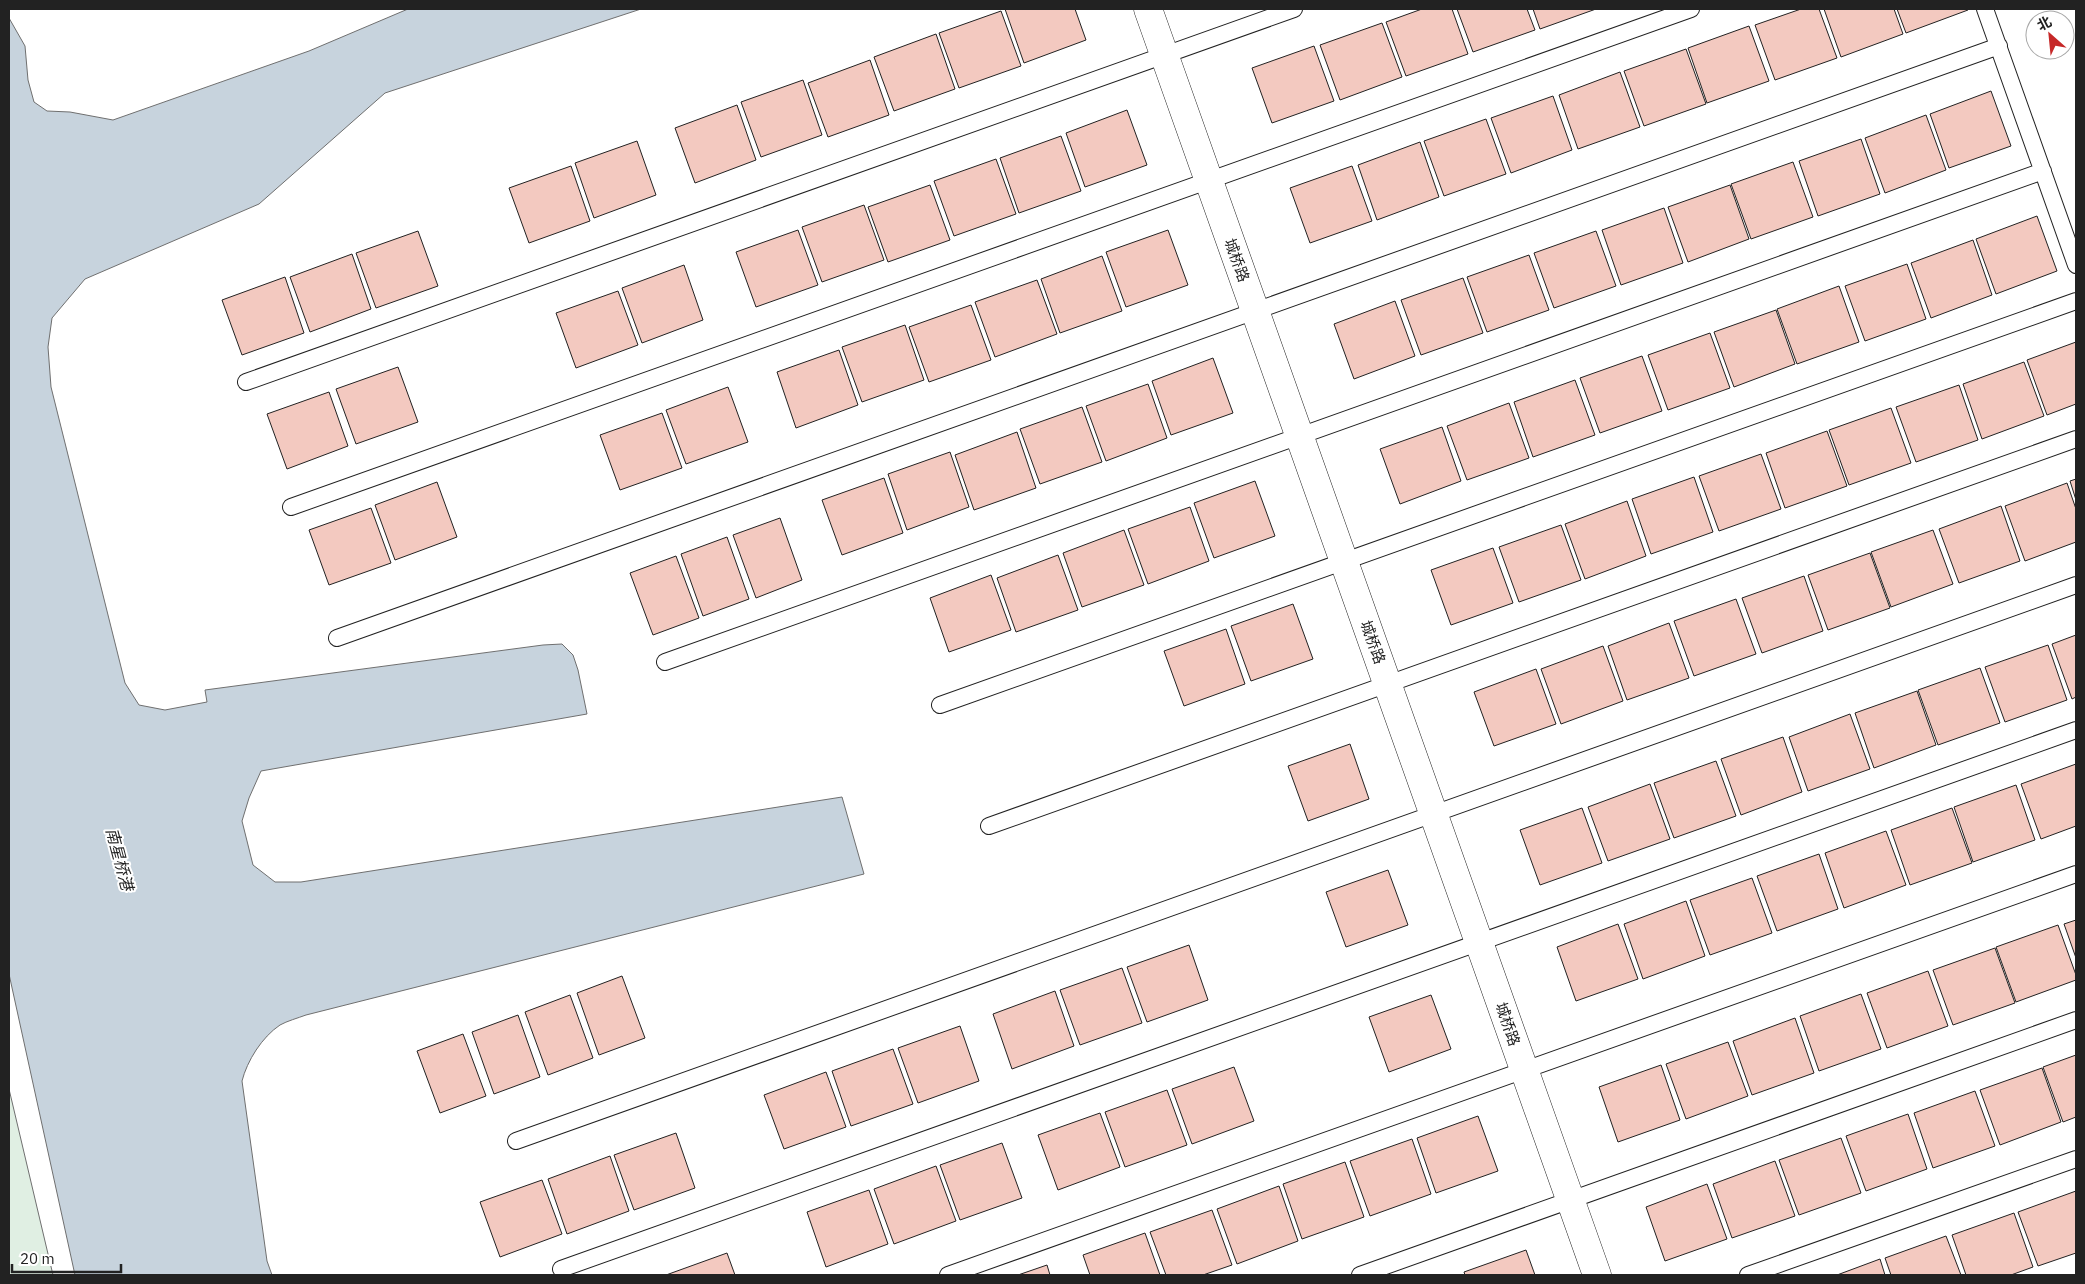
<svg xmlns="http://www.w3.org/2000/svg" width="2085" height="1284" font-family="'IBM Plex Sans','Noto Sans SC',sans-serif">
  <style>
    .green { fill: #e0efe3; stroke: #6f6f6f }
    .water { fill: #c7d3dd; stroke: #6f6f6f }
    .building { fill: #f3c9c0; stroke: #222 }
    .lines { fill: none; stroke-linecap: round; stroke-linejoin: round }
    .service-casing { stroke: #222; stroke-width: 18 }
    .minor-casing { stroke: #222; stroke-width: 29 }
    .service { stroke: #fff; stroke-width: 16 }
    .minor { stroke: #fff; stroke-width: 28 }
    .labels { text-anchor: middle; dominant-baseline: central; stroke-width: 4; stroke-linejoin: round; paint-order: stroke }
    .street-label { font-size: 15px; fill: #222; stroke: #fff }
    .water-label { font-size: 16px; font-style: italic; fill: #222; stroke: #fff }
  </style>
  <rect width="100%" height="100%" fill="#fff"/>
  <path class="green" d="M 9,1089 L 53,1275 L 9,1275 Z"/>
  <path class="water" d="M 408,9 L 641,9 L 385,93 L 259,204 L 85,279 L 52,318 L 48,347 L 51,387 L 125,683 L 139,705 L 165,710 L 207,702 L 205,690 L 543,645 L 562,644 L 573,655 L 578,670 L 587,714 L 261,771 L 249,798 L 242,821 L 253,865 L 275,882 L 301,882 L 842,797 L 864,874 L 306,1015 C 298,1018 287,1021 280,1025 C 262,1037 247,1061 242,1081 L 267,1261 L 272,1275 L 75,1275 L 9,974 L 9,18 L 25,46 L 28,80 L 34,102 L 47,111 L 70,112 L 113,120 L 309,51 Z"/>
  <path class="building" d="M 1005,9 L 1075,9 L 1086,40 L 1024,63 Z
    M 1422,9 L 1452,9 L 1468,54 L 1406,76 L 1386,22 Z
    M 1457,9 L 1527,9 L 1535,30 L 1473,52 Z
    M 1533,9 L 1596,9 L 1540,29 Z
    M 1801,9 L 1819,9 L 1837,58 L 1775,80 L 1755,25 Z
    M 1824,9 L 1894,9 L 1903,34 L 1841,57 Z
    M 1897,9 L 1967,9 L 1968,10 L 1906,33 Z
    M 1001,11 L 1021,66 L 959,88 L 939,33 Z
    M 1382,23 L 1402,77 L 1340,100 L 1320,45 Z
    M 1749,26 L 1769,81 L 1707,103 L 1688,48 Z
    M 936,34 L 955,89 L 894,111 L 874,57 Z
    M 1314,46 L 1334,101 L 1272,123 L 1252,68 Z
    M 1686,49 L 1706,104 L 1644,126 L 1624,71 Z
    M 870,60 L 889,115 L 828,137 L 808,83 Z
    M 1620,72 L 1640,127 L 1578,149 L 1559,95 Z
    M 803,80 L 822,135 L 761,157 L 741,102 Z
    M 1991,91 L 2011,146 L 1949,168 L 1930,114 Z
    M 1553,96 L 1572,150 L 1511,173 L 1491,118 Z
    M 737,105 L 756,160 L 695,183 L 675,128 Z
    M 1127,110 L 1147,165 L 1085,187 L 1066,133 Z
    M 1926,115 L 1946,170 L 1885,193 L 1865,138 Z
    M 1486,119 L 1506,174 L 1444,196 L 1424,141 Z
    M 1061,136 L 1081,191 L 1019,213 L 1000,158 Z
    M 1861,139 L 1880,194 L 1818,216 L 1799,161 Z
    M 637,141 L 656,195 L 594,218 L 575,163 Z
    M 1420,142 L 1439,197 L 1377,220 L 1358,165 Z
    M 996,159 L 1016,214 L 954,236 L 934,181 Z
    M 1793,162 L 1813,217 L 1751,239 L 1731,184 Z
    M 571,166 L 590,221 L 529,243 L 509,188 Z
    M 1352,166 L 1372,221 L 1310,243 L 1290,188 Z
    M 930,185 L 950,240 L 888,262 L 868,207 Z
    M 1730,185 L 1749,239 L 1688,262 L 1668,207 Z
    M 864,205 L 884,260 L 822,282 L 802,227 Z
    M 1664,208 L 1683,263 L 1621,285 L 1602,230 Z
    M 2037,216 L 2057,271 L 1996,294 L 1976,239 Z
    M 798,230 L 818,285 L 756,307 L 736,252 Z
    M 1168,230 L 1188,285 L 1126,307 L 1106,252 Z
    M 418,231 L 438,286 L 376,308 L 356,253 Z
    M 1596,231 L 1616,286 L 1554,308 L 1534,253 Z
    M 1973,240 L 1992,295 L 1931,318 L 1911,263 Z
    M 352,254 L 371,309 L 310,332 L 290,277 Z
    M 1529,255 L 1549,310 L 1487,332 L 1467,277 Z
    M 1102,256 L 1122,311 L 1060,333 L 1041,279 Z
    M 1907,264 L 1926,319 L 1865,341 L 1845,286 Z
    M 684,265 L 703,320 L 642,343 L 622,288 Z
    M 285,277 L 304,333 L 242,355 L 222,300 Z
    M 1463,278 L 1483,333 L 1421,355 L 1401,300 Z
    M 1037,280 L 1057,334 L 995,357 L 975,302 Z
    M 1839,286 L 1859,342 L 1797,364 L 1777,309 Z
    M 618,291 L 638,345 L 576,368 L 556,313 Z
    M 1395,301 L 1415,356 L 1354,379 L 1334,324 Z
    M 971,305 L 991,360 L 929,382 L 909,327 Z
    M 1776,310 L 1795,364 L 1734,387 L 1714,332 Z
    M 905,325 L 924,380 L 862,402 L 842,347 Z
    M 1710,333 L 1730,388 L 1668,410 L 1648,355 Z
    M 2076,342 L 2076,404 L 2047,415 L 2027,360 Z
    M 839,350 L 858,405 L 796,428 L 777,372 Z
    M 1642,356 L 1662,411 L 1600,433 L 1580,378 Z
    M 1213,358 L 1233,413 L 1171,435 L 1152,381 Z
    M 2024,362 L 2044,416 L 1982,439 L 1963,384 Z
    M 398,367 L 418,422 L 356,444 L 336,389 Z
    M 1575,380 L 1595,435 L 1533,457 L 1514,402 Z
    M 1148,384 L 1167,438 L 1106,461 L 1086,406 Z
    M 1959,385 L 1978,440 L 1916,462 L 1896,407 Z
    M 728,387 L 748,442 L 686,464 L 666,410 Z
    M 329,392 L 348,446 L 287,469 L 267,414 Z
    M 1509,403 L 1529,458 L 1467,480 L 1447,426 Z
    M 1082,407 L 1102,462 L 1040,484 L 1020,429 Z
    M 1891,408 L 1911,463 L 1849,485 L 1829,430 Z
    M 662,413 L 682,468 L 620,490 L 600,435 Z
    M 1442,427 L 1461,481 L 1400,504 L 1380,449 Z
    M 1827,431 L 1847,486 L 1785,508 L 1766,453 Z
    M 1017,432 L 1036,488 L 974,510 L 955,455 Z
    M 950,452 L 969,507 L 907,530 L 888,474 Z
    M 1761,454 L 1781,509 L 1719,531 L 1699,476 Z
    M 1694,477 L 1713,532 L 1651,554 L 1632,499 Z
    M 884,478 L 903,533 L 842,555 L 822,500 Z
    M 2076,479 L 2076,500 L 2070,481 Z
    M 1255,481 L 1275,536 L 1214,558 L 1194,503 Z
    M 437,482 L 457,537 L 395,560 L 375,505 Z
    M 2067,483 L 2076,509 L 2076,542 L 2025,561 L 2005,506 Z
    M 1627,501 L 1646,556 L 1585,579 L 1565,524 Z
    M 2001,506 L 2020,561 L 1959,583 L 1939,529 Z
    M 1190,507 L 1209,561 L 1148,584 L 1128,529 Z
    M 371,508 L 391,563 L 329,585 L 309,530 Z
    M 780,518 L 802,580 L 756,598 L 733,535 Z
    M 1561,525 L 1581,580 L 1519,602 L 1499,547 Z
    M 1124,530 L 1144,585 L 1082,607 L 1063,553 Z
    M 1933,530 L 1953,584 L 1891,607 L 1871,552 Z
    M 727,537 L 749,599 L 703,616 L 681,554 Z
    M 1493,548 L 1513,603 L 1451,625 L 1431,570 Z
    M 1870,553 L 1890,608 L 1828,630 L 1808,575 Z
    M 1058,555 L 1078,610 L 1016,632 L 997,578 Z
    M 676,556 L 699,618 L 653,635 L 630,573 Z
    M 991,575 L 1011,630 L 949,652 L 930,598 Z
    M 1804,576 L 1823,631 L 1762,653 L 1742,598 Z
    M 1736,599 L 1756,654 L 1694,676 L 1674,621 Z
    M 1293,604 L 1313,659 L 1251,681 L 1231,626 Z
    M 1669,623 L 1689,678 L 1627,700 L 1608,646 Z
    M 1226,629 L 1245,684 L 1184,706 L 1164,651 Z
    M 2076,635 L 2076,697 L 2072,699 L 2052,644 Z
    M 2048,645 L 2067,700 L 2005,722 L 1985,667 Z
    M 1603,646 L 1623,701 L 1561,724 L 1541,669 Z
    M 1980,668 L 2000,723 L 1938,745 L 1918,690 Z
    M 1536,669 L 1556,724 L 1494,746 L 1474,692 Z
    M 1917,691 L 1936,745 L 1874,768 L 1855,713 Z
    M 1850,714 L 1870,769 L 1808,791 L 1789,737 Z
    M 1783,737 L 1802,792 L 1741,815 L 1721,759 Z
    M 1350,744 L 1369,799 L 1308,821 L 1288,766 Z
    M 1716,761 L 1736,816 L 1674,838 L 1654,783 Z
    M 2076,764 L 2076,826 L 2041,839 L 2021,784 Z
    M 1650,784 L 1670,839 L 1608,861 L 1588,807 Z
    M 2016,785 L 2035,840 L 1973,862 L 1954,807 Z
    M 1582,808 L 1602,863 L 1540,885 L 1520,830 Z
    M 1952,808 L 1972,863 L 1910,885 L 1891,830 Z
    M 1886,831 L 1906,885 L 1844,908 L 1825,853 Z
    M 1819,854 L 1838,909 L 1777,931 L 1757,876 Z
    M 1388,870 L 1408,925 L 1346,947 L 1326,892 Z
    M 1752,878 L 1772,933 L 1710,955 L 1690,900 Z
    M 1686,901 L 1705,956 L 1643,979 L 1624,924 Z
    M 2076,920 L 2076,958 L 2064,924 Z
    M 1618,924 L 1638,979 L 1576,1001 L 1557,947 Z
    M 2058,925 L 2076,975 L 2076,980 L 2016,1002 L 1996,947 Z
    M 1189,945 L 1208,1000 L 1147,1022 L 1127,967 Z
    M 1995,948 L 2015,1003 L 1953,1025 L 1933,970 Z
    M 1122,968 L 1142,1023 L 1080,1045 L 1060,990 Z
    M 1928,971 L 1948,1026 L 1887,1048 L 1867,993 Z
    M 622,976 L 645,1038 L 599,1055 L 577,993 Z
    M 1055,991 L 1074,1046 L 1012,1069 L 993,1014 Z
    M 1861,994 L 1881,1049 L 1819,1071 L 1800,1016 Z
    M 570,995 L 593,1058 L 548,1075 L 525,1012 Z
    M 1431,995 L 1451,1049 L 1389,1072 L 1369,1017 Z
    M 518,1015 L 540,1077 L 494,1094 L 472,1032 Z
    M 1795,1018 L 1814,1073 L 1752,1095 L 1733,1041 Z
    M 960,1026 L 979,1081 L 918,1103 L 898,1048 Z
    M 463,1034 L 486,1096 L 440,1113 L 417,1051 Z
    M 1728,1042 L 1748,1096 L 1686,1119 L 1666,1064 Z
    M 893,1049 L 913,1104 L 851,1126 L 832,1071 Z
    M 2076,1055 L 2076,1117 L 2063,1122 L 2043,1067 Z
    M 1661,1065 L 1680,1120 L 1618,1142 L 1599,1087 Z
    M 1234,1067 L 1254,1121 L 1192,1144 L 1172,1089 Z
    M 2042,1068 L 2061,1122 L 2000,1145 L 1980,1090 Z
    M 826,1072 L 846,1127 L 784,1149 L 764,1095 Z
    M 1167,1090 L 1187,1145 L 1125,1167 L 1105,1112 Z
    M 1975,1091 L 1995,1146 L 1933,1168 L 1914,1113 Z
    M 1100,1113 L 1120,1167 L 1058,1190 L 1038,1135 Z
    M 1908,1114 L 1927,1169 L 1866,1191 L 1846,1136 Z
    M 1478,1116 L 1498,1171 L 1436,1193 L 1417,1138 Z
    M 676,1133 L 695,1188 L 634,1210 L 614,1155 Z
    M 1841,1138 L 1861,1193 L 1799,1215 L 1779,1160 Z
    M 1412,1139 L 1431,1194 L 1370,1216 L 1350,1161 Z
    M 1002,1143 L 1022,1198 L 960,1220 L 940,1165 Z
    M 610,1156 L 629,1211 L 567,1234 L 548,1179 Z
    M 1775,1161 L 1795,1216 L 1732,1238 L 1713,1184 Z
    M 1345,1162 L 1364,1217 L 1302,1239 L 1283,1184 Z
    M 936,1166 L 956,1221 L 894,1244 L 874,1189 Z
    M 542,1180 L 562,1234 L 500,1257 L 480,1202 Z
    M 1707,1184 L 1727,1239 L 1665,1261 L 1646,1207 Z
    M 1279,1186 L 1298,1241 L 1237,1264 L 1217,1209 Z
    M 869,1190 L 888,1244 L 826,1267 L 807,1212 Z
    M 2076,1191 L 2076,1253 L 2038,1266 L 2018,1212 Z
    M 1212,1210 L 1232,1265 L 1203,1275 L 1166,1275 L 1150,1232 Z
    M 2014,1213 L 2033,1267 L 2011,1275 L 1966,1275 L 1952,1235 Z
    M 1145,1233 L 1160,1275 L 1090,1275 L 1083,1255 Z
    M 1946,1236 L 1961,1275 L 1891,1275 L 1885,1258 Z
    M 1526,1250 L 1535,1275 L 1465,1275 L 1464,1272 Z
    M 727,1253 L 735,1275 L 666,1275 Z
    M 1880,1259 L 1885,1275 L 1837,1275 Z
    M 1047,1265 L 1050,1275 L 1018,1275 Z"/>
  <g class="lines">
    <g class="service-casing">
      <path id="service" d="M 1985,9 L 2076,265
        M 246,382 L 1294,9
        M 291,507 L 1691,9
        M 337,638 L 1999,46
        M 665,662 L 2043,171
        M 940,705 L 2076,301
        M 989,826 L 2076,439
        M 516,1141 L 2076,585
        M 561,1269 L 2076,730
        M 948,1275 L 2076,874
        M 1360,1275 L 2076,1020
        M 1748,1275 L 2076,1159"/>
    </g>
    <g class="minor-casing">
      <path id="minor" d="M 1148,9 L 1597,1275"/>
    </g>
    <use href="#service" class="service"/>
    <use href="#minor" class="minor"/>
  </g>
  <g class="labels">
    <g class="street-label">
      <text transform="translate(1237 260) rotate(70)">城桥路</text>
      <text transform="translate(1373 642) rotate(70)">城桥路</text>
      <text transform="translate(1508 1024) rotate(71)">城桥路</text>
    </g>
    <g class="water-label">
      <text transform="translate(120 859) rotate(75)">南星桥港</text>
    </g>
  </g>
  <rect width="2085" height="1284" fill="none" stroke="#222222" stroke-width="20"/>
  <g transform="translate(2050 35) rotate(333)"><circle r="24" fill="#ffffff" stroke="#a7a7a7"/>
  <path d="M0-4L9 19L0 12L-9 19Z" fill="#c62828"/>
  <text y="-8" font-size="14" font-weight="bold" text-anchor="middle" fill="#222222">北</text>
  </g>
  <path d="M12 1264v8h109v-8" fill="none" stroke="#222222" stroke-width="2.5"/>
  <text x="20" y="1264" font-size="15" fill="#222222" stroke="#ffffff" stroke-width="4" paint-order="stroke">20 m</text>
</svg>
